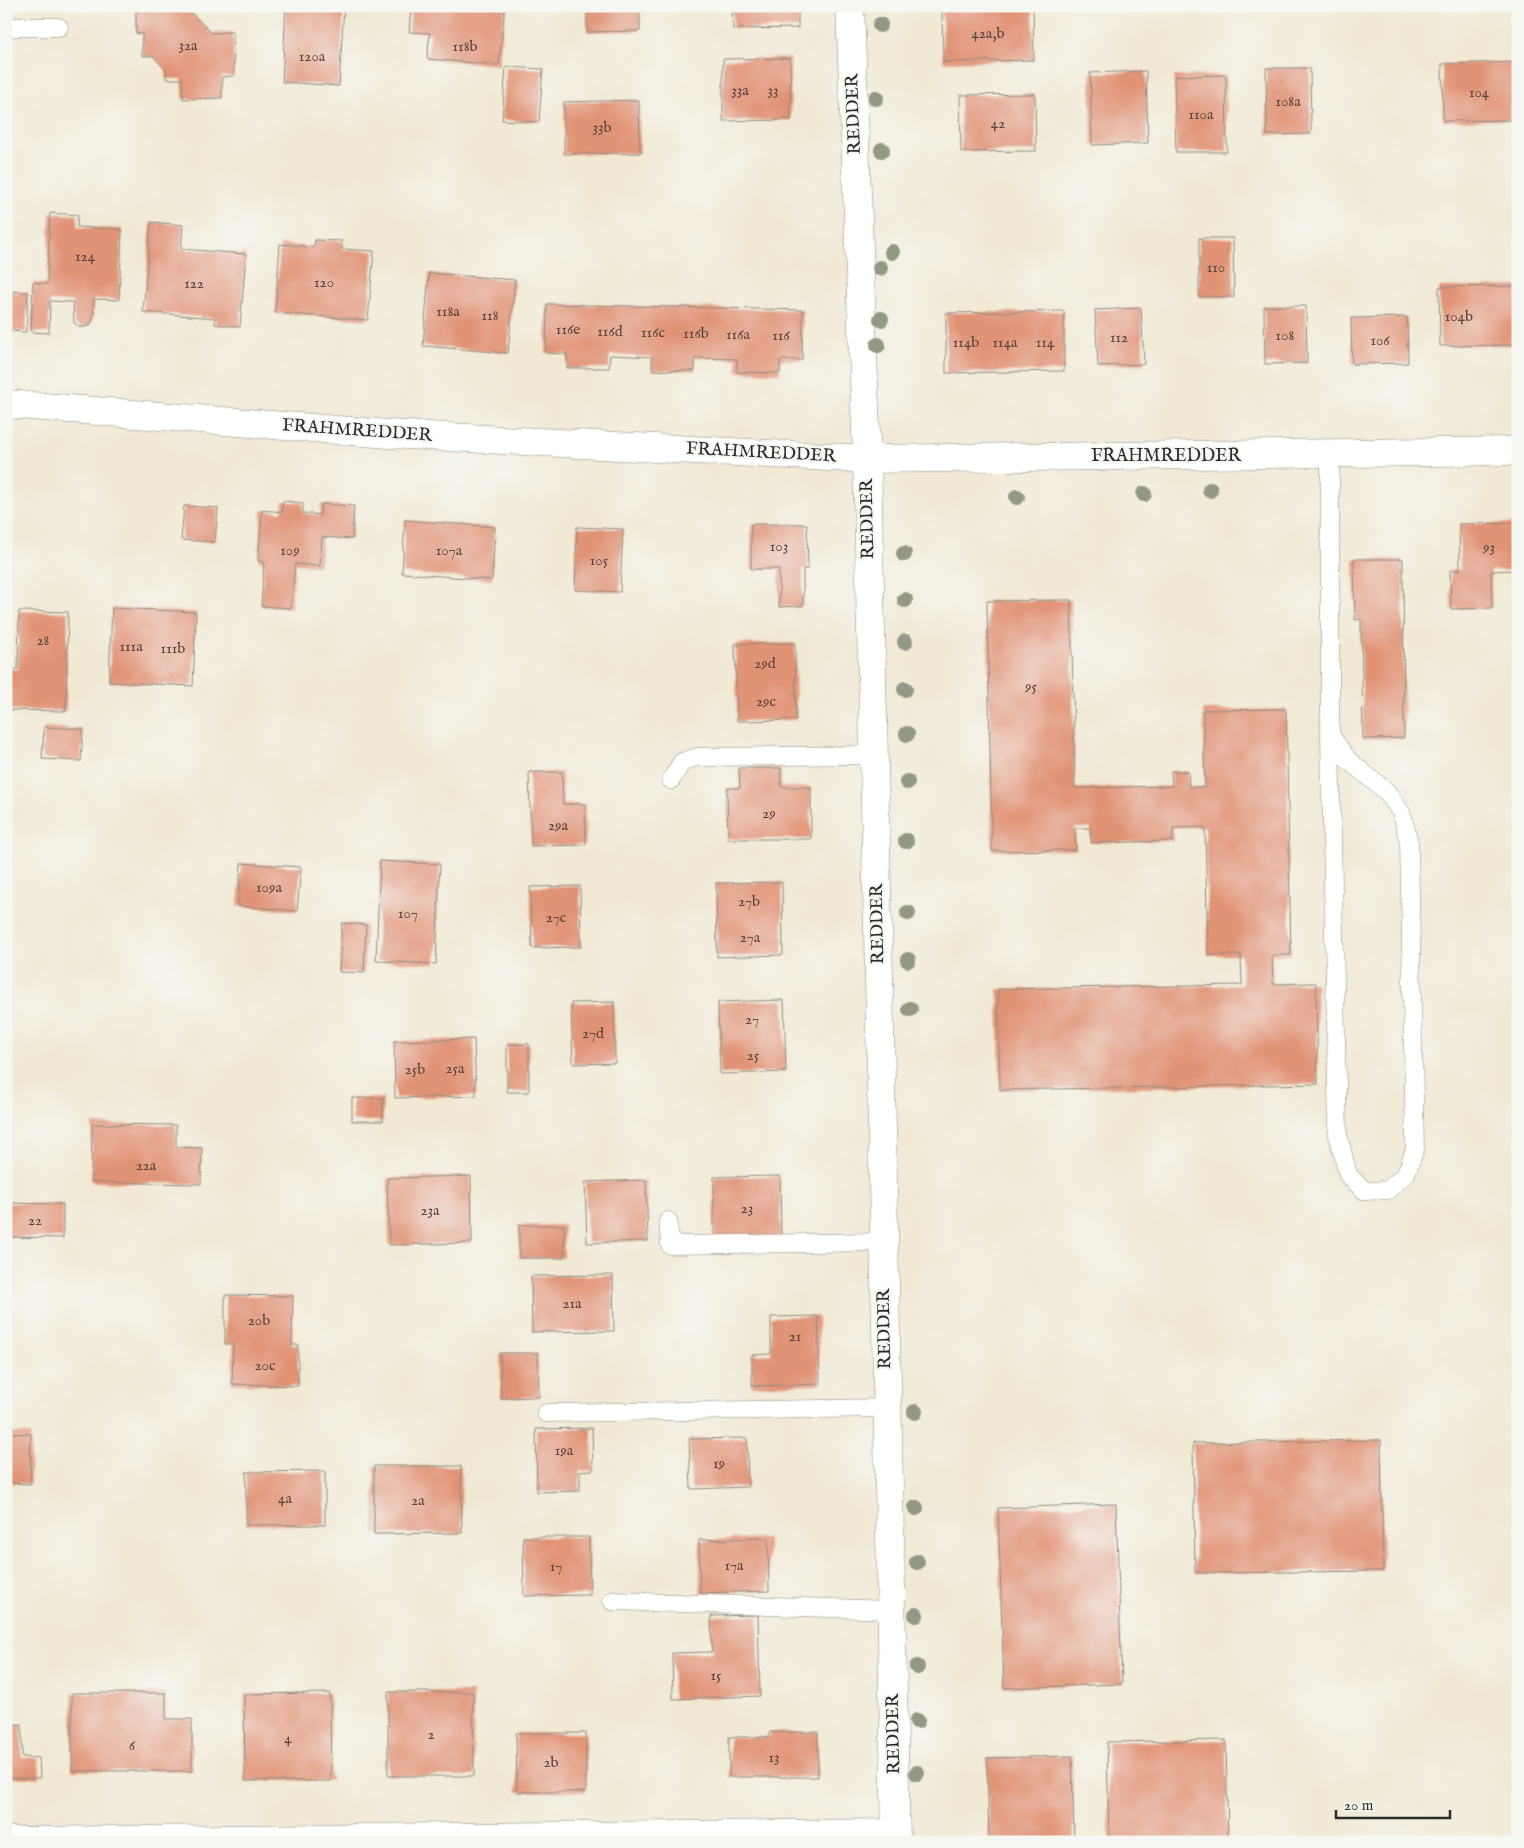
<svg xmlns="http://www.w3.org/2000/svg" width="1524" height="1848" font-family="'IM FELL English',serif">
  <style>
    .building { fill: #e19376 }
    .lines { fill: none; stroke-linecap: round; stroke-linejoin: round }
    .service-casing { stroke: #8e8a80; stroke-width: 19 }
    .minor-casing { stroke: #8e8a80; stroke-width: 29 }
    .tertiary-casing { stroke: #8e8a80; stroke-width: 29 }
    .service { stroke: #fff; stroke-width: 18 }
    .minor { stroke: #fff; stroke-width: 28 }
    .tertiary { stroke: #fff; stroke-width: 28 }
    .tree { fill: #939885 }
    .labels { text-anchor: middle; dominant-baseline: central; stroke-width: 4.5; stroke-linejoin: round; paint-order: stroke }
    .number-label { font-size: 15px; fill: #58453e }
    .street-label { font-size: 18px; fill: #2b2b2b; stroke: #f6f6f2 }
  </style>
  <rect width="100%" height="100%" fill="#f6f6f2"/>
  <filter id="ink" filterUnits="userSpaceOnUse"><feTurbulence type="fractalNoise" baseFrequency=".02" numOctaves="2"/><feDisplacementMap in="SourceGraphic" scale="10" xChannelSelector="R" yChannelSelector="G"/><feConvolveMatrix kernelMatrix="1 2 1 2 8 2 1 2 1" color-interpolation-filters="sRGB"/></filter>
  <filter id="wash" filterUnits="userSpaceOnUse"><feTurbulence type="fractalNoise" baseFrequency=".0096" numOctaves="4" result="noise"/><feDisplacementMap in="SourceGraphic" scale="20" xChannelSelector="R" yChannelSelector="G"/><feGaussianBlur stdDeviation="1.12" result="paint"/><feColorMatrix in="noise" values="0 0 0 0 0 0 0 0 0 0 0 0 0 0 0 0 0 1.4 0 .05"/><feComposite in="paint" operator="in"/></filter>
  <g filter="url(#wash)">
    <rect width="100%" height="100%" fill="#f1e9d4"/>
    <g id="blocks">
      <path class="building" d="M 147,6 L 187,6 L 187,9 L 212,33 L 233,32 L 234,76 L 222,77 L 222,98 L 183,99 L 182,79 L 166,79 L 166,70 L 153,56 L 142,56 L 142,34 L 136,33 L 136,10 L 147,10 Z
        M 286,6 L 344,6 L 339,86 L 282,82 Z
        M 411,6 L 505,6 L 499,65 L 427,59 L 430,33 L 409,32 Z
        M 587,6 L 640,6 L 640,31 L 587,32 Z
        M 732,6 L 798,6 L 798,28 L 733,29 Z
        M 942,6 L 1033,6 L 1034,60 L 943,62 Z
        M 790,58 L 791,120 L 723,121 L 723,59 Z
        M 1515,62 L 1516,120 L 1443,121 L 1442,64 Z
        M 506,67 L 543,69 L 539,122 L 502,120 Z
        M 1266,68 L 1310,68 L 1311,134 L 1267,135 Z
        M 1146,71 L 1148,143 L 1092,145 L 1090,73 Z
        M 1226,75 L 1227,152 L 1176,152 L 1174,76 Z
        M 1035,94 L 1036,151 L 961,152 L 960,95 Z
        M 639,100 L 640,153 L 564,154 L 564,102 Z
        M 50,213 L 78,215 L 77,227 L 122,229 L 119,300 L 94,299 L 93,318 L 91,324 L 85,327 L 79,327 L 74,323 L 73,302 L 50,301 L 49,333 L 31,332 L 33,282 L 47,284 Z
        M 151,222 L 183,225 L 181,249 L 246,254 L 240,327 L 215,324 L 215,318 L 143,312 Z
        M 1199,238 L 1233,238 L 1234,297 L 1199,297 Z
        M 315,240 L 342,241 L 342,249 L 374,251 L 368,320 L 275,313 L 280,244 L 314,247 Z
        M 429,273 L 515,280 L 508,353 L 423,346 Z
        M 1517,286 L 1518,345 L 1440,346 L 1439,287 Z
        M 6,291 L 28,292 L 26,332 L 6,331 Z
        M 547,304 L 803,310 L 802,360 L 780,360 L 780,373 L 737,372 L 737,359 L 695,358 L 695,371 L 652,370 L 652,357 L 610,355 L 609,368 L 567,368 L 567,354 L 546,353 Z
        M 1264,306 L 1306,306 L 1307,363 L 1265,364 Z
        M 1141,308 L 1144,364 L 1098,366 L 1095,310 Z
        M 1064,311 L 1064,371 L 946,373 L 946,313 Z
        M 1407,317 L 1408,363 L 1352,364 L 1351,318 Z
        M 283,501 L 303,503 L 303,513 L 320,515 L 321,504 L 354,506 L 352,539 L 322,537 L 320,566 L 295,564 L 291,608 L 261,606 L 264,562 L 258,561 L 262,510 L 282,512 Z
        M 184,506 L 218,508 L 215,542 L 181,540 Z
        M 405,520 L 495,527 L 492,580 L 402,573 Z
        M 1518,523 L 1518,570 L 1491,571 L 1492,608 L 1451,609 L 1450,570 L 1460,570 L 1459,524 Z
        M 751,524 L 807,524 L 808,569 L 803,569 L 803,606 L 779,607 L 779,569 L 751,569 Z
        M 577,527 L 623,529 L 620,592 L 575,590 Z
        M 1354,559 L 1403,559 L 1404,738 L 1363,739 L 1361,619 L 1355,620 Z
        M 1071,600 L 1075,788 L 1172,786 L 1171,771 L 1188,771 L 1189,787 L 1205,787 L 1203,710 L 1286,709 L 1291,955 L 1272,955 L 1273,984 L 1316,983 L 1318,1084 L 1000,1090 L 998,989 L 1242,985 L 1241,955 L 1208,955 L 1205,827 L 1173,828 L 1173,841 L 1091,843 L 1090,828 L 1075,828 L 1076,850 L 992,851 L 987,601 Z
        M 112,608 L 196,612 L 193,686 L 109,682 Z
        M 19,611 L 68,612 L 66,711 L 6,710 L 6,669 L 18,669 Z
        M 795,643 L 796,720 L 737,721 L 735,644 Z
        M 44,727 L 83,729 L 81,761 L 42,759 Z
        M 739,768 L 781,768 L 781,787 L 811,787 L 811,839 L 728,839 L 727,788 L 740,788 Z
        M 529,772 L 562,772 L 563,804 L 585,804 L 586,845 L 531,846 Z
        M 380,861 L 440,864 L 436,964 L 376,961 Z
        M 241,863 L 301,867 L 297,911 L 238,906 Z
        M 782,882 L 783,955 L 717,957 L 716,883 Z
        M 580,886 L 581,947 L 532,948 L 530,887 Z
        M 342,923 L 366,925 L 364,973 L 339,972 Z
        M 784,1000 L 786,1072 L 720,1074 L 718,1002 Z
        M 614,1002 L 615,1063 L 573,1064 L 571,1003 Z
        M 474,1039 L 476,1096 L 395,1098 L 394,1041 Z
        M 507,1044 L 529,1044 L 529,1092 L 507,1092 Z
        M 352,1098 L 383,1098 L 383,1121 L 352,1121 Z
        M 92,1124 L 176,1125 L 176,1147 L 202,1148 L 201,1184 L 91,1182 Z
        M 471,1176 L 472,1243 L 389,1245 L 387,1178 Z
        M 780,1176 L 781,1239 L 714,1240 L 714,1177 Z
        M 646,1180 L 648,1241 L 587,1243 L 585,1182 Z
        M 6,1203 L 63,1204 L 63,1238 L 6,1237 Z
        M 519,1225 L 564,1225 L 564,1258 L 519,1258 Z
        M 613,1275 L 614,1331 L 532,1332 L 531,1276 Z
        M 225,1295 L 293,1296 L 292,1345 L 298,1345 L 298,1386 L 232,1384 L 233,1344 L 225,1344 Z
        M 818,1316 L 820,1384 L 752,1386 L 752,1355 L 771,1354 L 771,1317 Z
        M 500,1353 L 538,1353 L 539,1397 L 501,1398 Z
        M 592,1428 L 593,1470 L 580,1471 L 580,1491 L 537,1492 L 536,1429 Z
        M 6,1433 L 31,1434 L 30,1484 L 6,1483 Z
        M 747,1438 L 748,1487 L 691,1489 L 689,1439 Z
        M 1381,1440 L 1383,1571 L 1195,1573 L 1193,1443 Z
        M 374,1466 L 461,1466 L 462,1533 L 374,1534 Z
        M 325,1471 L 325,1525 L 246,1525 L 246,1472 Z
        M 1116,1504 L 1122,1684 L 1004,1688 L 998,1508 Z
        M 523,1537 L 589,1537 L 590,1595 L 524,1596 Z
        M 768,1538 L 769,1591 L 700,1593 L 699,1540 Z
        M 758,1615 L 760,1696 L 673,1699 L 672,1653 L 712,1652 L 711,1616 Z
        M 388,1692 L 473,1692 L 474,1776 L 388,1776 Z
        M 72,1693 L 166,1693 L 166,1719 L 192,1719 L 192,1771 L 72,1771 Z
        M 330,1693 L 331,1781 L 245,1781 L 244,1694 Z
        M 22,1724 L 22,1757 L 39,1758 L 40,1778 L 6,1778 L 6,1725 Z
        M 770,1732 L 818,1732 L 818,1777 L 729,1777 L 729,1737 L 769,1737 Z
        M 516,1733 L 586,1733 L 586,1792 L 517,1792 Z
        M 1226,1740 L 1228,1842 L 1109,1842 L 1107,1742 Z
        M 1072,1756 L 1074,1842 L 989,1842 L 987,1758 Z"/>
    </g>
  </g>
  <g filter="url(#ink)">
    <use href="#blocks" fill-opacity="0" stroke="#8e8a80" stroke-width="1"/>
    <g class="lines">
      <g class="service-casing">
        <path id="service" d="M 6,27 L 59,27
          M 1330,455 L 1330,735 L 1338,1135 L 1348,1175 L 1365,1191 L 1388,1190 L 1406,1174 L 1415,1149 L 1409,842 L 1402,814 L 1387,792 L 1348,760 L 1330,735
          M 671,780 L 682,762 L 697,757 L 874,755
          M 668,1221 L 670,1245 L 883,1242
          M 546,1413 L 887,1408
          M 612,1601 L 892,1610"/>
      </g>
      <g class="minor-casing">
        <path id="minor" d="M 850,6 L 867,459 L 879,976 L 896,1842
          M 6,1841 L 896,1833"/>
      </g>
      <g class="tertiary-casing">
        <path id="tertiary" d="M 6,404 L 389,434 L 867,459 L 1518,451"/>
      </g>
      <use href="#service" class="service"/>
      <use href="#minor" class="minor"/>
      <use href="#tertiary" class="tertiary"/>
    </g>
    <g class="tree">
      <circle cx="880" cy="25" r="8"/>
      <circle cx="876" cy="98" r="8"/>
      <circle cx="882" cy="150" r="8"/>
      <circle cx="892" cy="252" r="8"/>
      <circle cx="880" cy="268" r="8"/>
      <circle cx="881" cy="319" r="8"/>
      <circle cx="878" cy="345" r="8"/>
      <circle cx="1210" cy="490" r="8"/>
      <circle cx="1144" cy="494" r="8"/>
      <circle cx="1017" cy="497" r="8"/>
      <circle cx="904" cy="554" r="8"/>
      <circle cx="905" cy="600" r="8"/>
      <circle cx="905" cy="642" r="8"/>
      <circle cx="905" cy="689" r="8"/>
      <circle cx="907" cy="734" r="8"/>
      <circle cx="907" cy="782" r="8"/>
      <circle cx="906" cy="841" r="8"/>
      <circle cx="908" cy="913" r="8"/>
      <circle cx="908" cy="960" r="8"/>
      <circle cx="910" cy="1009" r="8"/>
      <circle cx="915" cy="1412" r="8"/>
      <circle cx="916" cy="1508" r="8"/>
      <circle cx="917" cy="1562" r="8"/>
      <circle cx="916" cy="1615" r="8"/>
      <circle cx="917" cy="1667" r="8"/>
      <circle cx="917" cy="1721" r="8"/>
      <circle cx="917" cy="1773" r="8"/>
    </g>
  </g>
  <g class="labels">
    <g class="number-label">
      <text x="988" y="33">42a,b</text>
      <text x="188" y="45">32a</text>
      <text x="465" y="46">118b</text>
      <text x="312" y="56">120a</text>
      <text x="740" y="90">33a</text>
      <text x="773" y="90">33</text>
      <text x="1479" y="92">104</text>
      <text x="1288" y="101">108a</text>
      <text x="1201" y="114">110a</text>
      <text x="998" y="123">42</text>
      <text x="602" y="127">33b</text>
      <text x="85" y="256">124</text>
      <text x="1216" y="267">110</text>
      <text x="324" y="282">120</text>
      <text x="194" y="283">122</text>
      <text x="448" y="311">118a</text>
      <text x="490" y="315">118</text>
      <text x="1459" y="316">104b</text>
      <text x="568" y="329">116e</text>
      <text x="610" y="331">116d</text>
      <text x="653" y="332">116c</text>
      <text x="696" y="333">116b</text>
      <text x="738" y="334">116a</text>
      <text x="781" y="335">116</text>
      <text x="1285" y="335">108</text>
      <text x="1119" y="337">112</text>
      <text x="1380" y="340">106</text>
      <text x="966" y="342">114b</text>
      <text x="1005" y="342">114a</text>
      <text x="1045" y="342">114</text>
      <text x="779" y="546">103</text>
      <text x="1489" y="547">93</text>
      <text x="290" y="550">109</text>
      <text x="449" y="550">107a</text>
      <text x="599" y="560">105</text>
      <text x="43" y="640">28</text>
      <text x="131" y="646">111a</text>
      <text x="173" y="648">111b</text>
      <text x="765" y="663">29d</text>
      <text x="1031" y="686">95</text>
      <text x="766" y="701">29c</text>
      <text x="769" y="813">29</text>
      <text x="558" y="825">29a</text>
      <text x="269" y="887">109a</text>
      <text x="749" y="901">27b</text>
      <text x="408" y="913">107</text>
      <text x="556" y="917">27c</text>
      <text x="750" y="937">27a</text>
      <text x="752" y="1019">27</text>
      <text x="593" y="1033">27d</text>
      <text x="753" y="1055">25</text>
      <text x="455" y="1068">25a</text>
      <text x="415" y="1069">25b</text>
      <text x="146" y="1165">22a</text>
      <text x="747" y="1208">23</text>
      <text x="430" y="1210">23a</text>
      <text x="35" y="1220">22</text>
      <text x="572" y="1303">21a</text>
      <text x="259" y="1320">20b</text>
      <text x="795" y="1336">21</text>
      <text x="265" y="1365">20c</text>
      <text x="564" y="1450">19a</text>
      <text x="719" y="1463">19</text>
      <text x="285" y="1498">4a</text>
      <text x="418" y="1500">2a</text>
      <text x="734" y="1565">17a</text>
      <text x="556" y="1566">17</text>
      <text x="716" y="1675">15</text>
      <text x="431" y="1734">2</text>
      <text x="288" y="1738">4</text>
      <text x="132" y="1745">6</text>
      <text x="774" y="1757">13</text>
      <text x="551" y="1762">2b</text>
    </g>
    <g class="street-label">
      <text transform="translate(854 114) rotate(-92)">REDDER</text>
      <text transform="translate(357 431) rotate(4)">FRAHMREDDER</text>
      <text transform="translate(761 453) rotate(3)">FRAHMREDDER</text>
      <text x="1166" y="456">FRAHMREDDER</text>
      <text transform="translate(868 519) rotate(-91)">REDDER</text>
      <text transform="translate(878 924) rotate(-91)">REDDER</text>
      <text transform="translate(885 1329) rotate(-91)">REDDER</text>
      <text transform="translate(894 1734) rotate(-91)">REDDER</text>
    </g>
  </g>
  <rect width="1524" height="1848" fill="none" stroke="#f6f6f2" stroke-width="25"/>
  <path d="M1336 1810v8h114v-8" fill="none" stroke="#2b2b2b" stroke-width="2.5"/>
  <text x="1344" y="1810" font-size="15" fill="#2b2b2b" stroke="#f6f6f2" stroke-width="4" paint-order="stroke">20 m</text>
</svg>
